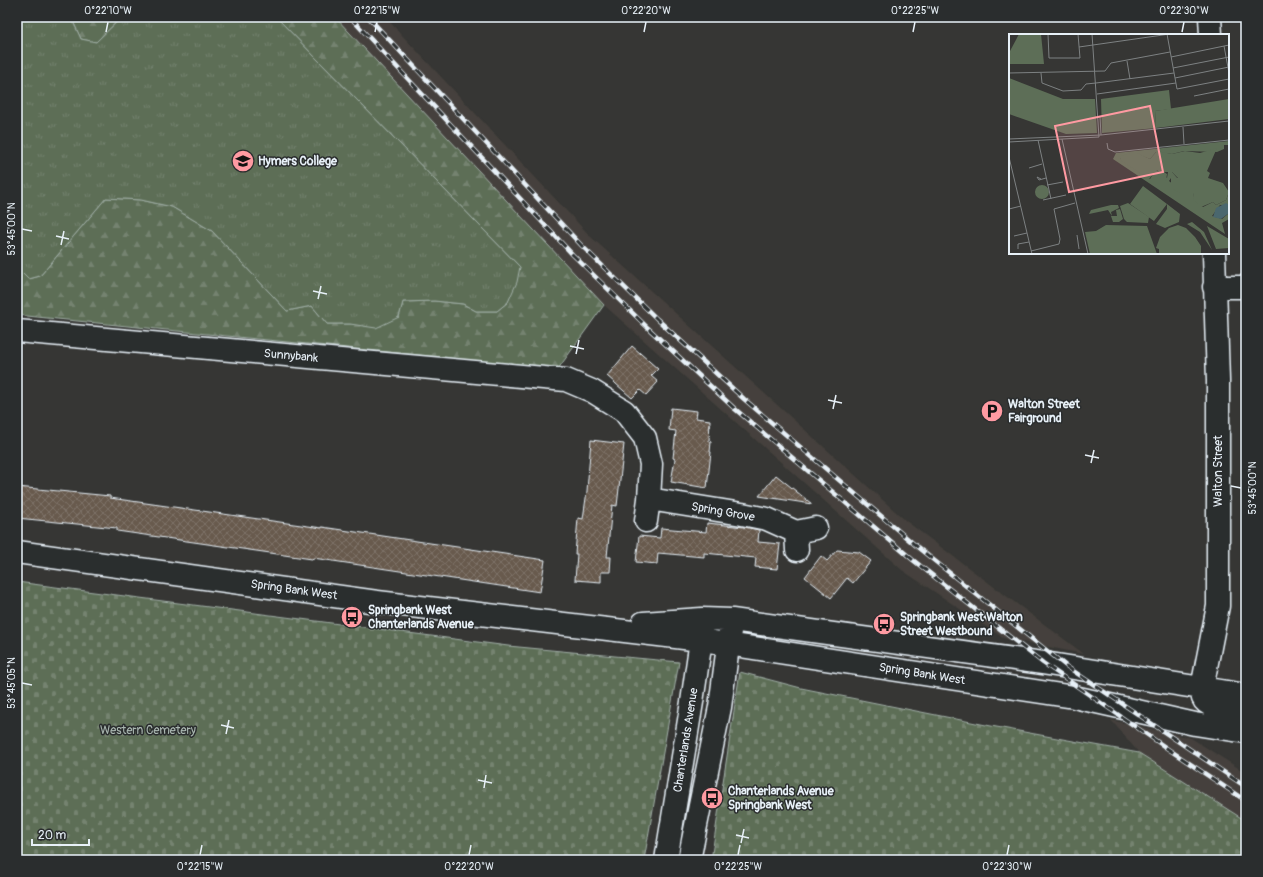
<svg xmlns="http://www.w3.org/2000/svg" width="1263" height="877" font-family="Pangolin,sans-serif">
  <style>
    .built { fill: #45413c }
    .forest { fill: url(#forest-firs); stroke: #a2b0a8 }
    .cemetery { fill: url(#cemetery-stones); stroke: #a2b0a8 }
    .park { fill: url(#park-tufts); stroke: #a2b0a8 }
    .building { fill: url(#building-cross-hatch); stroke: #e8f1f8 }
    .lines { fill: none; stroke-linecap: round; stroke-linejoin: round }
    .minor-casing { stroke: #e8f1f8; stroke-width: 25 }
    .minor { stroke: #2a2d2e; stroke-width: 22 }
    .rail-casing { stroke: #e8f1f8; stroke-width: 4.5 }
    .rail { stroke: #2a2d2e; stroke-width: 3; stroke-dasharray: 9; stroke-linecap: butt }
    .ticks { fill: none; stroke: #e8f1f8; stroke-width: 1.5 }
    .labels { text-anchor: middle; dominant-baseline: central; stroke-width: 3; stroke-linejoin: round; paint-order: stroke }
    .poi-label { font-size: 12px; font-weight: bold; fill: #e8f1f8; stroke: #2a2d2e; text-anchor: start }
    .street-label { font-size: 12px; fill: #e8f1f8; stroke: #2a2d2e }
    .park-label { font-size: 12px; fill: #a9b6b0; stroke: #2a2d2e }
    .inset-road { fill: none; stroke: #7d8182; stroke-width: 1 }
    .view { fill: #ff9aa2; fill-opacity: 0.15; stroke: #ff9aa2; stroke-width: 2 }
    .inset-edge { fill: none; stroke: #e8f1f8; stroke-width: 2 }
    .neatline { fill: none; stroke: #e8f1f8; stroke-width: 1.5 }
    .ticks-label { font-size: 10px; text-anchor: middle; fill: #e8f1f8 }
  </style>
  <defs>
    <pattern id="forest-firs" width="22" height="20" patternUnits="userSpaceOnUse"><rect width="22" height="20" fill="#5d6e57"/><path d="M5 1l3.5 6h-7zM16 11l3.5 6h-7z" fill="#748370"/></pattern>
    <pattern id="cemetery-stones" width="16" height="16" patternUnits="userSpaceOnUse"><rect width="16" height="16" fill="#5d6e57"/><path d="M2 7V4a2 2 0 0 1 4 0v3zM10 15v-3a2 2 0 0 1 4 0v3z" fill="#748370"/></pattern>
    <pattern id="park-tufts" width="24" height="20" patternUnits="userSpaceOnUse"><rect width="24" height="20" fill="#5d6e57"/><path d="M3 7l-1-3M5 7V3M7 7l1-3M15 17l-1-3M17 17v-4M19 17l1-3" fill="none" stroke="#748370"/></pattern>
    <pattern id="building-cross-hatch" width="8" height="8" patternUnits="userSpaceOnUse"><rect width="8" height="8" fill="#675a4e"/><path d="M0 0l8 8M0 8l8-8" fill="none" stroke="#7d7268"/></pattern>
  </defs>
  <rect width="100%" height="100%" fill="#363634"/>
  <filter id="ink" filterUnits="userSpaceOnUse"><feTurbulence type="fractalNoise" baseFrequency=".025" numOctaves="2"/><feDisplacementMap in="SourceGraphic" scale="8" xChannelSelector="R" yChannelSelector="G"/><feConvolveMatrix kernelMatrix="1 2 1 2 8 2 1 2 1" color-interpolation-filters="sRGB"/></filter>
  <g filter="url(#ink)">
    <path class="built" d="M 17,17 L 385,17 L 591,237 L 906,521 L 1084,654 L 1003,638 L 902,570 L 604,305 L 558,369 L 17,315 Z
      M 1111,720 L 1191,738 L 1246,773 L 1246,821 L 1139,753 Z"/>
    <path class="forest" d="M 71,17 L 122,17 L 96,42 L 81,39 Z
      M 276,17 L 335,17 L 604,305 L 558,369 L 17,315 L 17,267 L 29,279 L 40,276 L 106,198 L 141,200 L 172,207 L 212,231 L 287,311 L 312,306 L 327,324 L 350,324 L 399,317 L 403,302 L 434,301 L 463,304 L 476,311 L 497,311 L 508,302 L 520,267 Z"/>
    <path class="cemetery" d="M 17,582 L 508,646 L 679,662 L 644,860 L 17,860 Z
      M 740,672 L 801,688 L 991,726 L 1139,753 L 1246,821 L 1246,860 L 711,860 Z"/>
    <path class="park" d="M 17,17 L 71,17 L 81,39 L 96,42 L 122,17 L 276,17 L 520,267 L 517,282 L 508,302 L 497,311 L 476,311 L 463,304 L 434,301 L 403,302 L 399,317 L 376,328 L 350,324 L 327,324 L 312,306 L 287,311 L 212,231 L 172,207 L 141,200 L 106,198 L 40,276 L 29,279 L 17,267 Z"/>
    <path class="building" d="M 632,346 L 658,369 L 651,376 L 658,382 L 646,395 L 640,390 L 632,398 L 607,376 Z
      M 671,408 L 697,411 L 696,418 L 710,420 L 709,441 L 711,442 L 710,452 L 711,452 L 707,488 L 671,482 L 675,459 L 673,458 L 676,431 L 669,430 Z
      M 591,440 L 624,444 L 617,506 L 612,505 L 607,557 L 611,557 L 610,572 L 601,572 L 601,582 L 575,580 L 577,554 L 575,554 L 578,518 L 583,519 L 587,491 Z
      M 776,475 L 812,504 L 759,496 Z
      M 17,487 L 110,496 L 110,498 L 322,528 L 322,527 L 545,560 L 540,592 L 313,558 L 312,559 L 117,531 L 117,528 L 17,518 Z
      M 707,523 L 744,527 L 759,530 L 758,542 L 780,544 L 777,569 L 755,567 L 756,558 L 704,553 L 704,557 L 658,553 L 657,564 L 636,562 L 639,536 L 660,538 L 661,528 L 706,532 Z
      M 837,550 L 859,552 L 871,561 L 853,583 L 847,578 L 831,598 L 805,577 L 821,556 L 827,561 Z"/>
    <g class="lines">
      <g class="minor-casing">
        <path id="minor" d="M 1210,17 L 1211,35
          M 1214,253 L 1218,381 L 1218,606 L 1202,688 C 1202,691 1202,695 1203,698 C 1207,709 1235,712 1246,715
          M 1214,287 L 1246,287
          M 17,331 L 566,380 L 592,391 L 624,411 L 645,438 L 651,464 L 649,499 L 646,521
          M 649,499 L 742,514 L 767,519 L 796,532
          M 797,550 L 796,532 L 816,528
          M 17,552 L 377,602 L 701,640 L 1074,697 L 1195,724 L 1246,732
          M 643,623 L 702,619 L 732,620 L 1043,663 L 1246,695
          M 666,860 L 692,702 L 701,640 L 701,626
          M 689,860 L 720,707 L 730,631"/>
      </g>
      <use href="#minor" class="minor"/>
      <g class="rail-casing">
        <path id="rail" d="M 350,17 L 573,255 L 648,328 L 735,409 L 913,560 L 1043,663 L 1168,749 L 1246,801
          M 368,17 L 582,246 L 657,319 L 744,399 L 921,550 L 1066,666 L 1246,787"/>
      </g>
      <use href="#rail" class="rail"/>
    </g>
  </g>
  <path class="ticks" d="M 106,32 L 108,22M 375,32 L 377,22M 644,32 L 646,22M 913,32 L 915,22M 1182,32 L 1184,22M 22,229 L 32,231M 56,236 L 69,239M 61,245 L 64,231M 313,291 L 327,294M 318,299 L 321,286M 570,346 L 584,349M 576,354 L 579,340M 828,400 L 842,403M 833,409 L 836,395M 1085,455 L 1099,458M 1091,463 L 1094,450M 1231,486 L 1241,488M 22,683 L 32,685M 221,725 L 234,728M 226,734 L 229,720M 478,780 L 492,783M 484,788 L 486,775M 736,835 L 749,838M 741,843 L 744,829M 200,855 L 202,845M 469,855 L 471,845M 738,855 L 740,845M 1007,855 L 1009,845"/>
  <defs>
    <g id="school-disc" transform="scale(1.15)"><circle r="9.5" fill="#ff9aa2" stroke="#2a2d2e"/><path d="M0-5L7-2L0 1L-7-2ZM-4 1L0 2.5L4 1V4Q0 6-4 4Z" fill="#111"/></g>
    <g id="parking-disc" transform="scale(1.15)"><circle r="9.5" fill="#ff9aa2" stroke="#2a2d2e"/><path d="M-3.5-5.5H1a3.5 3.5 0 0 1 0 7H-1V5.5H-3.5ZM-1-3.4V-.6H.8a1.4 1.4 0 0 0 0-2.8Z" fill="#111"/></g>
    <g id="bus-disc" transform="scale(1.15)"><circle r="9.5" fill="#ff9aa2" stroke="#2a2d2e"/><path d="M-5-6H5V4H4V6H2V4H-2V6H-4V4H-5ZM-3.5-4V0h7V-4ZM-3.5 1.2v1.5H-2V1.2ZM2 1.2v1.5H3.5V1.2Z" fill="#111"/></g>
  </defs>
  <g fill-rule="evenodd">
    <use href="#school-disc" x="243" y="161"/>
    <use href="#parking-disc" x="992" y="411"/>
    <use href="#bus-disc" x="352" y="617"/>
    <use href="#bus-disc" x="884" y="624"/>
    <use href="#bus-disc" x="712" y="798"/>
  </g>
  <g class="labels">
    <g class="poi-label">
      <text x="258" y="161">Hymers College</text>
      <text x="1008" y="404">Walton Street<tspan x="1008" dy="14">Fairground</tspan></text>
      <text x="368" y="610">Springbank West<tspan x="368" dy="14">Chanterlands Avenue</tspan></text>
      <text x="900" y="617">Springbank West Walton<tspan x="900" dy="14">Street Westbound</tspan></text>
      <text x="728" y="791">Chanterlands Avenue<tspan x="728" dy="14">Springbank West</tspan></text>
    </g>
    <g class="street-label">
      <text transform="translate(291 356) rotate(5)">Sunnybank</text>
      <text transform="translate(1218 471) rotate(-90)">Walton Street</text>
      <text transform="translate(723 512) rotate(10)">Spring Grove</text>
      <text transform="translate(294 590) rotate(8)">Spring Bank West</text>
      <text transform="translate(922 674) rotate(9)">Spring Bank West</text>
      <text transform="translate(686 740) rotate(-81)">Chanterlands Avenue</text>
    </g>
    <g class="park-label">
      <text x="148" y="730">Western Cemetery</text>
    </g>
  </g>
  <g transform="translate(1009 34)">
    <rect width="220" height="220" fill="#363634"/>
    <path d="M 158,170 L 171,180 L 170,188 L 156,194 L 147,190 L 158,175 ZM 111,175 L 114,185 L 110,188 L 104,188 L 102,182 L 108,182 L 107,176 ZM 183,188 L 195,198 L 203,216 L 191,198 L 178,190 ZM 169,191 L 177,194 L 186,203 L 192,212 L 192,220 L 150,220 L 150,215 L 147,214 L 151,203 L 160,194 ZM 198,192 L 220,205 L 220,214 L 207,215 Z" fill="#5d6e57"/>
    <path d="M 220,65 L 220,85 L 147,94 L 146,77 ZM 220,107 L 220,111 L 215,111 L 215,115 L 208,118 L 175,117 L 163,120 L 147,118 L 141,125 L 125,119 L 111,125 L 141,145 L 147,136 L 158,144 L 159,138 L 163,138 L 169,145 L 162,144 L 160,147 L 175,159 L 184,159 L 186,167 L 194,173 L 204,168 L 207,171 L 217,166 L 220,158 L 220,171 L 211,171 L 203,182 L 213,185 L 220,179 L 220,185 L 213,189 L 216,200 L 104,125 L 107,119 ZM 119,169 L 140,183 L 139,189 L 118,188 L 115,185 L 111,172 ZM 102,171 L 109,171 L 110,174 L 102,178 L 103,182 L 99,176 L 80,180 L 82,176 Z" fill="#5d6e57"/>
    <path d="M 0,44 L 54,65 L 86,65 L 88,99 L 57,100 L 0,80 ZM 160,56 L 162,75 L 146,77 L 147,94 L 93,99 L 92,65 Z" fill="#5d6e57"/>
    <path d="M 208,114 L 198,137 L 201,139 L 199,144 L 214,149 L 220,158 L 217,166 L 207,171 L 204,168 L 192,173 L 185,167 L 184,159 L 171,159 L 162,154 L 162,144 L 169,144 L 163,138 L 155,138 L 158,140 L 157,147 L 148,136 L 140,145 L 111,126 L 112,122 L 121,119 L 128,119 L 141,125 L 148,117 L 163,120 L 176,117 L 191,119 ZM26 158a7 7 0 1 1 14 0a7 7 0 1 1-14 0ZM 134,152 L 158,170 L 145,187 L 121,170 ZM 97,191 L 138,192 L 148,220 L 81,220 L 76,198 L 87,197 Z" fill="#5d6e57"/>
    <path d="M 10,0 L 32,0 L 35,30 L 0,30 L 0,19 Z" fill="#5d6e57"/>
    <path d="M 217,169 L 220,171 L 220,179 L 212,185 L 204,183 L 207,174 Z" fill="#4a676e"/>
    <path class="inset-road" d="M 39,0 L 40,24 L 71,24 L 69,0M 83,0 L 90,103M 158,0 L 168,55 L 220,45M 215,12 L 220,39M 70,13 L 161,0M 162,23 L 220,11M 118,27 L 121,45M 164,34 L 220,23M 0,39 L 96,37 L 102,29 L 161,18M 32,39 L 33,49 L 54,57 L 72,56 L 77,50 L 87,49M 166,44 L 220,33M 87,49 L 165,39M 88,60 L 167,49M 185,62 L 220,55M 91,83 L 92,101M 174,93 L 175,110M 0,105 L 92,101 L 220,87M 53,105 L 79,220M 29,106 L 42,165M 0,108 L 90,103M 98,109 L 99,115 L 106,118 L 220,106M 0,123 L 23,220M 20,134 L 33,130M 32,145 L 28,143 L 30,146 L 37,144M 38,151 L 54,148M 34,166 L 57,161M 0,175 L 12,172M 68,201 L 70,215M 5,202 L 18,199M 9,215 L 9,210 L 20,208M 22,217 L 50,210 L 51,205 L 45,175 L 66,169"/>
    <path class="view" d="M 141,72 L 154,138 L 60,158 L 46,92 Z"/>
    <rect width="220" height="220" class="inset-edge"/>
  </g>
  <rect width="1263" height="877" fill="none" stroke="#2a2d2e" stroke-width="44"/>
  <path d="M32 839v6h57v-6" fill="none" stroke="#e8f1f8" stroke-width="2"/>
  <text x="38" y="839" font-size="12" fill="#e8f1f8" stroke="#2a2d2e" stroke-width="3" paint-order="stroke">20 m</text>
  <rect x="22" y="22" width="1219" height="833" class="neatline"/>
  <g class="ticks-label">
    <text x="108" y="14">0°22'10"W</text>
    <text x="377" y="14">0°22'15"W</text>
    <text x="646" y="14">0°22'20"W</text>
    <text x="915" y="14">0°22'25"W</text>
    <text x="1184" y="14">0°22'30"W</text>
    <text transform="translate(11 229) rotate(-90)" y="4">53°45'00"N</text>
    <text transform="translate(1252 488) rotate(-90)" y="4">53°45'00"N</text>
    <text transform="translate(11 683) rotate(-90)" y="4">53°45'05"N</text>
    <text x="200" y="870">0°22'15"W</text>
    <text x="469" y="870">0°22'20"W</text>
    <text x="738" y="870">0°22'25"W</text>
    <text x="1007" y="870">0°22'30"W</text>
  </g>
</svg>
